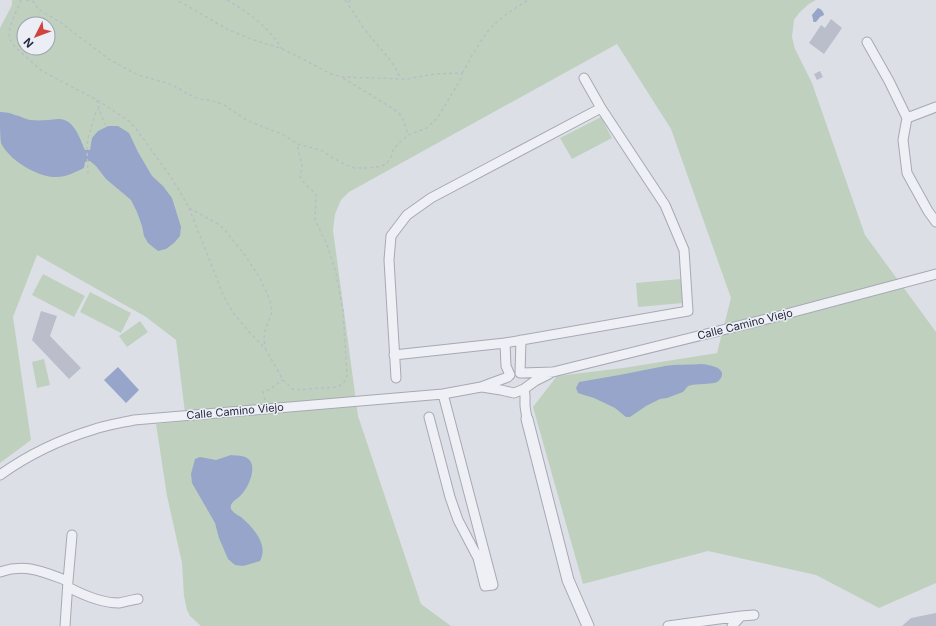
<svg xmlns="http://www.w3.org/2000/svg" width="936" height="626" font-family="Inter,sans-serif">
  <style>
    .green { fill: #bfd1be; fill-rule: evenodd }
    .water { fill: #96a5c9 }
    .building { fill: #babdca }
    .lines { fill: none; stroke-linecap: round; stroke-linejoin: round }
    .minor-casing { stroke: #a6a9b4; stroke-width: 11 }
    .tertiary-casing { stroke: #a6a9b4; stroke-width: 13 }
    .path { stroke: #bbbdc5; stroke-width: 1.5; stroke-dasharray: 3 3; stroke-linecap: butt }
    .minor { stroke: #eff0f5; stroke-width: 9 }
    .tertiary { stroke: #eff0f5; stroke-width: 11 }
    .labels { text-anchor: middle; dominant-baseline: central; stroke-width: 3; stroke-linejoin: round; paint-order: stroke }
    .street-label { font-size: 11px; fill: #262a3e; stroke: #eceef5 }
  </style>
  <rect width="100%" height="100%" fill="#dddfe7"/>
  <path class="green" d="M 12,0 L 816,0 L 809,4 L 799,13 L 794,20 L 792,37 L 795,49 L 812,83 L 865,235 L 936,332 L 936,583 L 879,608 L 816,575 L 708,551 L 583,584 L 533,407 L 557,376 L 623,368 L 717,353 L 731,298 L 671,129 L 617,44 L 349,192 L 341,200 L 335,214 L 333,230 L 358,416 L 421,604 L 451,626 L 201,626 L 190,616 L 187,610 L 184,596 L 182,563 L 167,496 L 156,424 L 186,421 L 176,340 L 146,317 L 37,255 L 13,317 L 31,440 L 0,463 L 0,28 L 12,5 ZM 24,24 L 48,24 L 48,48 L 24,48 Z
    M 601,117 L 612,138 L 572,159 L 560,138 Z
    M 43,274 L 85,296 L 74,317 L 32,295 Z
    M 681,279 L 683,303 L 638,307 L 636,283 Z
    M 90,292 L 131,313 L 121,333 L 80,312 Z
    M 140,321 L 148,332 L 127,347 L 119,336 Z
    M 44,359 L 50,385 L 37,388 L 32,362 Z"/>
  <path class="water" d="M 818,8 C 821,9 824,12 824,15 L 820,17 L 816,22 L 814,22 L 813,21 L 813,19 L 812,15 L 817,9 Z
    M 0,112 C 5,112 11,113 15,115 C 20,116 25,119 30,120 C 40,121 49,120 58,119 C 74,118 80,139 85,150 L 90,150 L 92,138 L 98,131 L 108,126 L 118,126 L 129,133 L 138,152 L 152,176 L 163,186 L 172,198 L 181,227 L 180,236 L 174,243 L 166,249 L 158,251 L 148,243 L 144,236 L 142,226 L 137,212 L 131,200 L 106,179 L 96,166 L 90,161 L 85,162 L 84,168 C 75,172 65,178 54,177 C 36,176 9,160 1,143 C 0,137 0,119 0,112 Z
    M 702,364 C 708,365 727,367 721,378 C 721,378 718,382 717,382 C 714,384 696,384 692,385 L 688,386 L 683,392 L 667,398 L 660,399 L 646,406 L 630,417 L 626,417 L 615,408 L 594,398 L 584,395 L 578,393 L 576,388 L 579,382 C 608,377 636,372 665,366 C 676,364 690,365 702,364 Z
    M 118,367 L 139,390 L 126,403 L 104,380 Z
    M 231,455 C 236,456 243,455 247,458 C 259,465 248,488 241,495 C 237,500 229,502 231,509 C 234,513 237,515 241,517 C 253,527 269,545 260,561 L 243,566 L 235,565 L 228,559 L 219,538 L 215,523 L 192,483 L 191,474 L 195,459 L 200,457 L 216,460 Z"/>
  <path class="building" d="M 831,19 L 842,28 L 824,54 L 809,43 L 821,25 L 825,28 Z
    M 820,71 L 823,77 L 817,80 L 814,74 Z
    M 41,311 L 57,316 L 50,336 L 81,368 L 69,379 L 32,340 Z
    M 936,613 L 936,626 L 902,626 L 911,618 Z"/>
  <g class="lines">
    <g class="minor-casing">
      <path id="minor" d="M 867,42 L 889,81 L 907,118
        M 936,107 L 907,118 L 903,140 L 907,173 L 928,211 L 936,222
        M 505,343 L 506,366 L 510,375
        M 394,355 L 505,343 L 688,311 L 684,250 L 665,205 L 601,108 L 584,78
        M 520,373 L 521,340
        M 522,373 L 553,372 L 771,318 L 936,274
        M 396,378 L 389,260 L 391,236 L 407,215 L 431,198 L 601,108
        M 482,387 L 501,390 L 514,393 L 524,389 L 535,381 L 549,374
        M 524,389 L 525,395 L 525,406 L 527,419
        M 429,417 L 450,497 L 458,520 L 478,558 L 485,586 L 493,585 L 443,394
        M 0,475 C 28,455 59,440 92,430 C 106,425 120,423 134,420 L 443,394 L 481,387 L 508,377
        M 0,572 C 26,563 43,572 68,581 L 65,626
        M 68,581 L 72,535
        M 68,587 C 83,595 101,603 119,603 C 125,602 131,600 138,599
        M 741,616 L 754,615
        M 668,626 L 741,616 L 732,626"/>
    </g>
    <g class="tertiary-casing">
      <path id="tertiary" d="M 527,419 L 568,580 L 588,626"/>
    </g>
    <path class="path" d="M 21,0 L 10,26 L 9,38 L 15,47 L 42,71 L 97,100 L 129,121 L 137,130 L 168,173 L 179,190 L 189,208 L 218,224 L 224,229 L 244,254 L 260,278 L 267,293 L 271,304 L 272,312 L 265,331 L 264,339 L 265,348
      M 26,0 L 34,2 L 38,9 L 60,22 L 110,60 L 138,75 L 167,83 L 178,88 L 186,93 L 199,99 L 211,100 L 224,105 L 248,121 L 282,134 L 298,144 L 323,151 L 333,158 L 346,165 L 355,168 L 369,168 L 382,166 L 387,163 L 391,157 L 393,150 L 398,144 L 408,135 L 427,128 L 438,117 L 462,77 L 462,73 L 435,74 L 407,79 L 342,77 L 331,74 L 299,57 L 282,49 L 251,39 L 227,29 L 177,0
      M 227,0 C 234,4 240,8 246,12 C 260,22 274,35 282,49
      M 345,0 L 348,4
      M 350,0 L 348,4 C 355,15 362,26 370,36 C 380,49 396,63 400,79
      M 462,73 C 466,68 468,63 471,57 C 475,51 479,44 483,38 C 494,21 511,11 528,0
      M 343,78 L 392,108 L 399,113 L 404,121 L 408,135
      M 97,100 L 99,109 L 105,125
      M 88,174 L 87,147 L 88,138 L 96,112 L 99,109
      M 189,208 L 224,297 L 234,314 L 251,334 L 265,348 L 283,380 L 294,390 L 338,387 C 343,384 346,381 347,375 L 343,311 L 336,273 L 327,245 L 315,220 L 316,195 L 313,191 L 305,184 L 301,179 L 300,175 L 302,169 L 302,164 L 298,150 L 298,145
      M 265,400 L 263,392 L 270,389 L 283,380"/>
    <use href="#minor" class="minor"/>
    <use href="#tertiary" class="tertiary"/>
  </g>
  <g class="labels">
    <g class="street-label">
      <text transform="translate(745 324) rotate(-14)">Calle Camino Viejo</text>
      <text transform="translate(235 411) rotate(-5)">Calle Camino Viejo</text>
    </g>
  </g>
  <g transform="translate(36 36) rotate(228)"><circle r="19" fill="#eceef5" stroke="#9da0ac"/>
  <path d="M0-3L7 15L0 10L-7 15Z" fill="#d1433d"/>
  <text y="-6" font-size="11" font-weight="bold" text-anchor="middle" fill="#262a3e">N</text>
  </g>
</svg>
